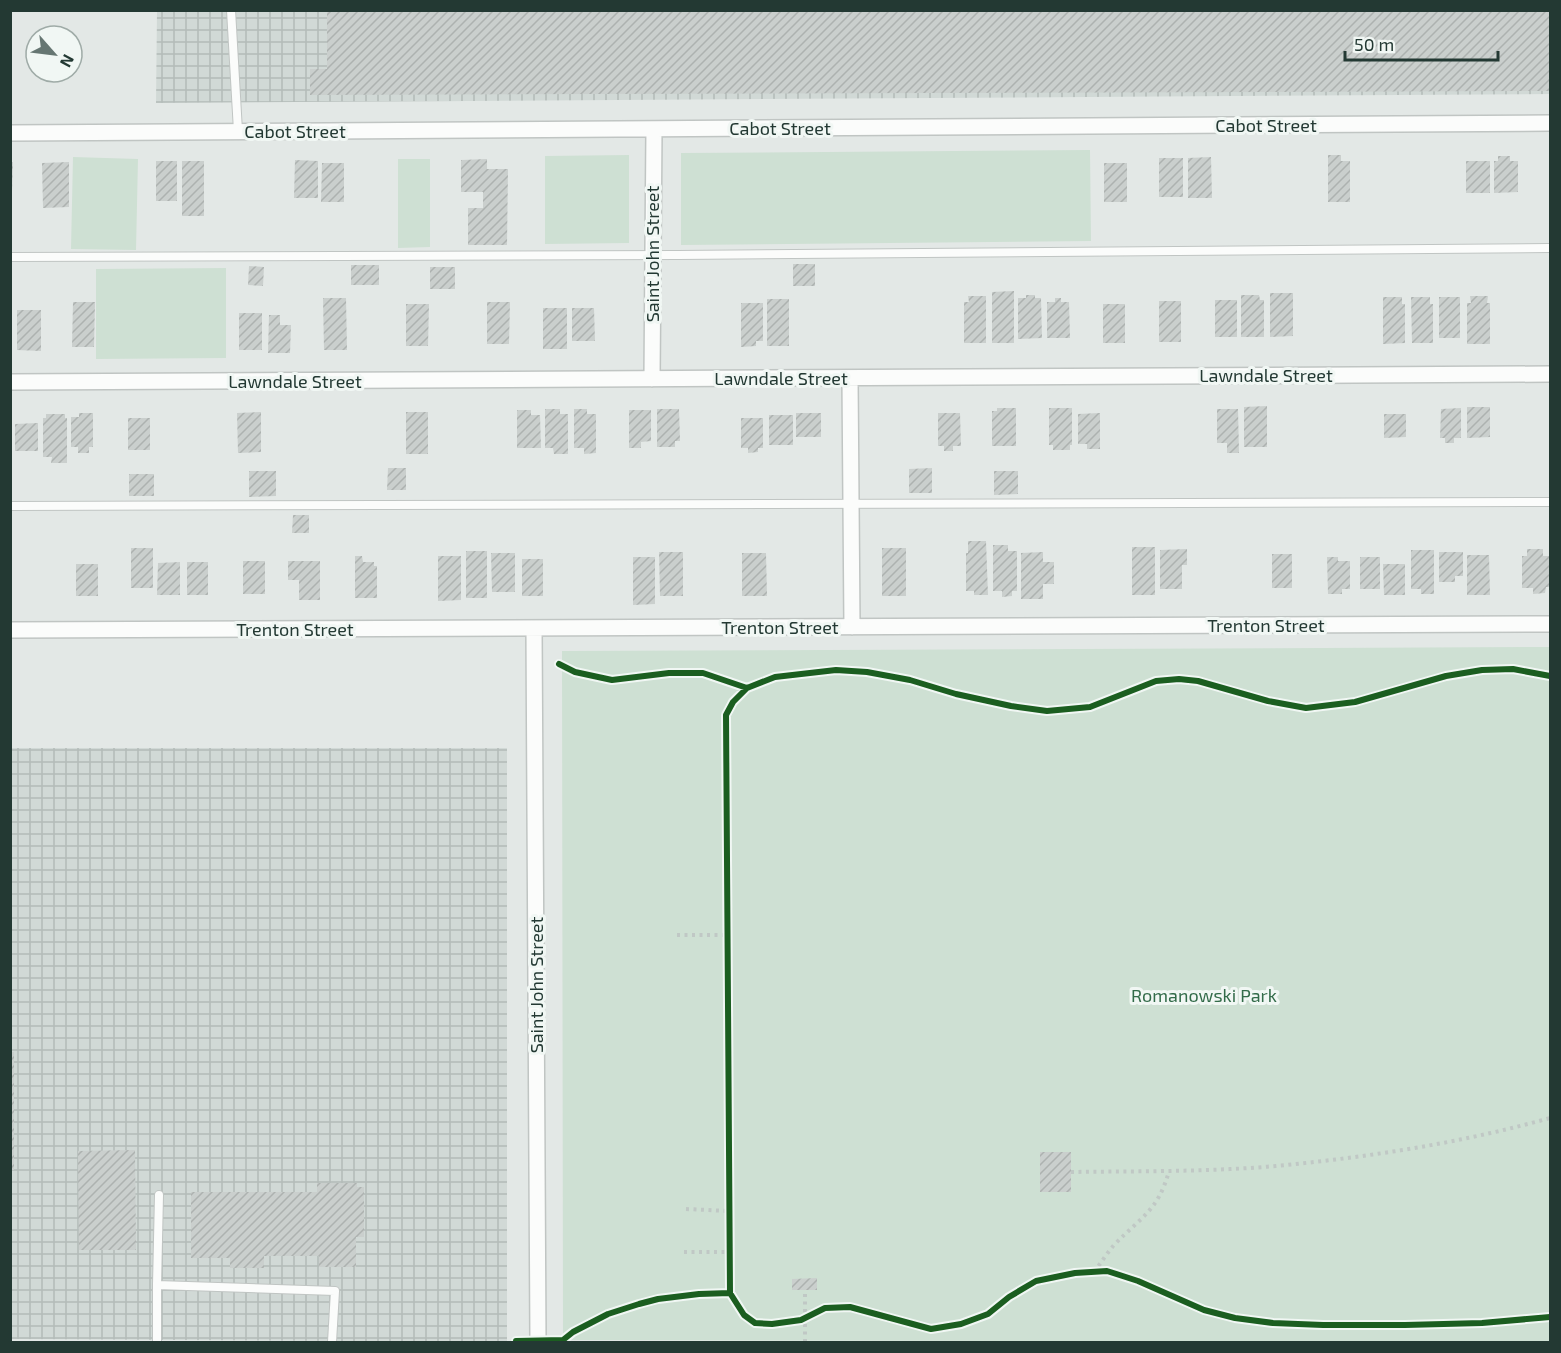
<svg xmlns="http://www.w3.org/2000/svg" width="1561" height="1353" font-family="'Exo 2',sans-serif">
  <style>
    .industrial { fill: url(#industrial-grid) }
    .green { fill: #cee0d3 }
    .building { fill: url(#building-hatch) }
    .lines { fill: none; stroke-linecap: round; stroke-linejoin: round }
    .lane-casing { stroke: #c0c5c3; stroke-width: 10 }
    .street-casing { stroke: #c0c5c3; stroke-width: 18 }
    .path { stroke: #c0c8c5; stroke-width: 4; stroke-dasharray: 3 4.5; stroke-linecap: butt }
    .lane { stroke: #fbfcfb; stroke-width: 8 }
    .street { stroke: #fbfcfb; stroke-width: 15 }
    .cycleway-casing { stroke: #f1f7f4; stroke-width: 10 }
    .cycleway { stroke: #1b5e20; stroke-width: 6 }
    .labels { text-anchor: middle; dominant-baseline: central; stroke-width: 6; stroke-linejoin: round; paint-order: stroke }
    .street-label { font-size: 18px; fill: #233933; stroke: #f1f7f4 }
    .park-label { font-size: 18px; fill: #326b49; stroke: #f1f7f4 }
  </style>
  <defs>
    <pattern id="industrial-grid" width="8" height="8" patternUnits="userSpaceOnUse" patternTransform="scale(1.5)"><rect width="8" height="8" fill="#d1d9d6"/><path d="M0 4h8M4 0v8" fill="none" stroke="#b3bbb8"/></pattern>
    <pattern id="building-hatch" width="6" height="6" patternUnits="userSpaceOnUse" patternTransform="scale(1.5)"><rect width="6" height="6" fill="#cacfcd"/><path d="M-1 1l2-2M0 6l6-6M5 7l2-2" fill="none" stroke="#adb2b0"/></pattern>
  </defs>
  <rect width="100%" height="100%" fill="#e3e8e6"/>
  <path class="industrial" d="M 157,11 L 1550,11 L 1550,94 L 156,103 Z
    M 11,748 L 507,748 L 507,1342 L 11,1339 Z"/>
  <path class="green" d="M 1090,150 L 1091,241 L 681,245 L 681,153 Z
    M 629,155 L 629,243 L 545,244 L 545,156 Z
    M 73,157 L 138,159 L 136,250 L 71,249 Z
    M 398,159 L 430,159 L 430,247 L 398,248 Z
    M 226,268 L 226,358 L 96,359 L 96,269 Z
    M 1550,647 L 1550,1342 L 563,1340 L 562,651 Z"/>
  <path class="building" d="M 327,10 L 1550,10 L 1550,91 L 310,95 L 310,69 L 327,69 Z
    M 1328,155 L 1341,155 L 1341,161 L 1350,161 L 1350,202 L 1328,202 Z
    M 1498,156 L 1510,156 L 1510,161 L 1518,161 L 1518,192 L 1494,193 L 1494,161 L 1498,161 Z
    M 1211,157 L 1212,198 L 1188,198 L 1188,158 Z
    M 1159,158 L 1183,158 L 1183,197 L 1159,197 Z
    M 487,159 L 487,169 L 508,169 L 507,245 L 468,245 L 468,208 L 483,208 L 483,192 L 461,192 L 461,160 Z
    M 295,160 L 318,161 L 318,198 L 294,198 Z
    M 156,161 L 177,161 L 177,201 L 156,201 Z
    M 182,161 L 204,161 L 204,216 L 182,216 Z
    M 1466,161 L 1490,161 L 1490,193 L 1466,193 Z
    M 10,162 L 13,162 L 12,192 L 10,192 Z
    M 69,162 L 69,207 L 43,208 L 42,163 Z
    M 322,163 L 344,163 L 344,202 L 321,202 Z
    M 1104,163 L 1127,163 L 1127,202 L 1104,202 Z
    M 793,264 L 815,264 L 815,286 L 793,286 Z
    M 351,265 L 379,265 L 379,285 L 351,285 Z
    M 249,266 L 264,267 L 263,286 L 248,285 Z
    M 430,267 L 455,267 L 455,289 L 430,289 Z
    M 1014,291 L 1014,343 L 992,343 L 992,292 Z
    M 1270,293 L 1293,293 L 1293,336 L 1270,337 Z
    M 1026,295 L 1035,295 L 1035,298 L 1041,298 L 1042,338 L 1018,339 L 1018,298 L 1026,298 Z
    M 1241,295 L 1259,295 L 1260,300 L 1264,300 L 1264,337 L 1241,337 Z
    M 968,296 L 986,296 L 986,343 L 964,343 L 964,302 L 969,302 Z
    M 1470,296 L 1488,296 L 1487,303 L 1490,303 L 1490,344 L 1467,344 L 1467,303 L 1471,303 Z
    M 1383,297 L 1402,297 L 1402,304 L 1405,304 L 1405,343 L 1383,344 Z
    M 1411,297 L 1430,297 L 1430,304 L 1433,304 L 1433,343 L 1412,343 Z
    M 1439,297 L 1460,297 L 1460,338 L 1439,338 Z
    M 323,298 L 346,298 L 347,350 L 324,350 Z
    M 1055,298 L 1061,298 L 1061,302 L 1069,302 L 1070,338 L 1047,338 L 1047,302 L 1055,302 Z
    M 767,299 L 789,299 L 789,346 L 767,346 Z
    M 1215,300 L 1237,300 L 1237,337 L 1215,337 Z
    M 1159,301 L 1181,301 L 1181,342 L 1159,342 Z
    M 73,302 L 95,302 L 94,347 L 72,347 Z
    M 487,302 L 510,302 L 509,344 L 487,344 Z
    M 741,303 L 763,303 L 763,341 L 756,341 L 756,346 L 741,347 Z
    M 406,304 L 429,304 L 428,346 L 406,346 Z
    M 1103,304 L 1125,304 L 1125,343 L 1103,343 Z
    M 543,308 L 567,308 L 567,349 L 543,349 Z
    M 572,308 L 594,308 L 595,341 L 572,341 Z
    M 17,310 L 41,310 L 41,351 L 17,350 Z
    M 239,313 L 262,313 L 262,350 L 239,350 Z
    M 269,315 L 280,315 L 280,325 L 291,325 L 290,353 L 268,353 Z
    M 1267,406 L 1267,447 L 1244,447 L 1244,407 Z
    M 1467,407 L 1490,407 L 1490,437 L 1467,438 Z
    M 997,408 L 1016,408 L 1016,446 L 992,446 L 992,411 L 997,411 Z
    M 1049,408 L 1072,408 L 1072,445 L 1070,445 L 1070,450 L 1053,450 L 1053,445 L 1049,445 Z
    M 1461,408 L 1461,438 L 1454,438 L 1454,443 L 1445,443 L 1445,438 L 1440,438 L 1441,409 Z
    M 545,409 L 560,409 L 560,414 L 568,414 L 568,454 L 554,454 L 553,448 L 545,448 Z
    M 574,409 L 587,409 L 587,414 L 596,414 L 596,453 L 584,454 L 584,448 L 574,448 Z
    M 657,409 L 679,409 L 680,441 L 675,441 L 675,447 L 657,447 Z
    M 1217,409 L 1238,409 L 1239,453 L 1227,453 L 1227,443 L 1217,443 Z
    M 517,410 L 531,410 L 531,415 L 540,415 L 541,448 L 517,448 Z
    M 629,410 L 651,410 L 651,441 L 641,442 L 641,448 L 629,448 Z
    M 261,412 L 261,452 L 238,453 L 237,413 Z
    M 406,412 L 428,412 L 428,454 L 406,454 Z
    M 79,413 L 93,413 L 93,447 L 89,447 L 89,453 L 78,453 L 78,447 L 71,447 L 71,417 L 79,417 Z
    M 796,413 L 821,413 L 821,437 L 796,437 Z
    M 938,413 L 960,413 L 961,446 L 953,446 L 953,451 L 944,451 L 944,446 L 938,446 Z
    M 1100,413 L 1100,449 L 1087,449 L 1087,444 L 1078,444 L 1078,414 Z
    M 46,414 L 65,414 L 65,418 L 67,418 L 67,463 L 51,463 L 52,457 L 43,457 L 43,418 L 46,418 Z
    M 1384,414 L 1406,414 L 1406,437 L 1384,438 Z
    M 769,415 L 793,415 L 793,445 L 769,445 Z
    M 128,418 L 150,418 L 150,450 L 128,450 Z
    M 741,418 L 763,418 L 763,448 L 758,448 L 758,452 L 748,453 L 748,448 L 741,448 Z
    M 38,423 L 38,451 L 15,451 L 15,424 Z
    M 388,468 L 406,468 L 406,490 L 387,490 Z
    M 932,468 L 932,493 L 909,493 L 909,469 Z
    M 249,471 L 276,471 L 276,496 L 249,497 Z
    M 994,471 L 1018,471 L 1018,494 L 994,495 Z
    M 129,474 L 154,474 L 154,496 L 129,496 Z
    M 293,515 L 309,515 L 309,533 L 292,533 Z
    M 968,541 L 986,541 L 988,595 L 974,595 L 974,591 L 966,591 L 966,553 L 968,553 Z
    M 993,545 L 1008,545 L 1008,551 L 1017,551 L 1017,591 L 1012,591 L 1012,596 L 1002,597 L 1002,591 L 993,591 Z
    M 1132,547 L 1155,547 L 1155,595 L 1132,595 Z
    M 131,548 L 153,548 L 153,588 L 131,588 Z
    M 882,548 L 906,548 L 906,596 L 882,596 Z
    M 1187,549 L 1187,565 L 1182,565 L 1182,589 L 1160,589 L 1160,550 Z
    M 1527,549 L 1543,549 L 1543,556 L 1550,556 L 1550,587 L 1546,587 L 1545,593 L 1533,594 L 1533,588 L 1522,588 L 1522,556 L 1527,556 Z
    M 1411,550 L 1434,550 L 1434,594 L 1421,594 L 1421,589 L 1411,589 Z
    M 466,551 L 487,551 L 487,598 L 466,598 Z
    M 659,552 L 683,552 L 683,596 L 660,596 Z
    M 1043,552 L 1043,562 L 1054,562 L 1054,584 L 1043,584 L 1043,599 L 1021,599 L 1021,553 Z
    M 1439,552 L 1463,552 L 1463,576 L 1455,576 L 1455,582 L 1439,582 Z
    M 491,553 L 515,553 L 515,592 L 492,592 Z
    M 742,553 L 766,553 L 767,596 L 742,596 Z
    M 1272,554 L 1292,554 L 1292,588 L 1272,588 Z
    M 1467,555 L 1489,555 L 1490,595 L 1467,595 Z
    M 355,556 L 362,556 L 363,562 L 374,562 L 374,566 L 377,566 L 377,598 L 355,598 Z
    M 438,556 L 461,556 L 461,600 L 438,601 Z
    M 633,557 L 655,557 L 655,604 L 633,605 Z
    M 1327,557 L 1338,557 L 1338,561 L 1350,561 L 1350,589 L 1342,589 L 1342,594 L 1328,594 Z
    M 1360,557 L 1380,557 L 1380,589 L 1360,589 Z
    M 522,559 L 543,559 L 543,596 L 522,596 Z
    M 243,561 L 265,561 L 265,594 L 243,594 Z
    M 288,561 L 320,561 L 320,600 L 299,600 L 299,580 L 288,580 Z
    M 180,562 L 180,595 L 157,595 L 158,563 Z
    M 187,562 L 208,562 L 208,595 L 187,595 Z
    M 76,564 L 98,564 L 98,596 L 76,596 Z
    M 1383,564 L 1405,564 L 1405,595 L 1384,595 Z
    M 10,1052 L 14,1052 L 14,1170 L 10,1170 Z
    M 135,1150 L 136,1250 L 79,1250 L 78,1151 Z
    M 1040,1152 L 1071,1152 L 1071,1192 L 1040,1192 Z
    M 317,1183 L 357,1183 L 357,1187 L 364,1187 L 364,1237 L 356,1237 L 356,1267 L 319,1267 L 319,1256 L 264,1256 L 264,1268 L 230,1268 L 230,1258 L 191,1258 L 191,1192 L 317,1192 Z
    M 817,1278 L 817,1290 L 792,1290 L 792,1279 Z"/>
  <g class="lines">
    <g class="lane-casing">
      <path id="lane" d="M 231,10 L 238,131
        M 10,257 L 678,255 L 1550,248
        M 10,506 L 1550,502
        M 157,1285 L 159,1195
        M 157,1342 L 157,1285 L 335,1291 L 332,1342"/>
    </g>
    <g class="street-casing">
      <path id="street" d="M 10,133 L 1550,123
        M 850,378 L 852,627
        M 652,379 L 654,129
        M 10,382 L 1550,374
        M 534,628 L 538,1342
        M 10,630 L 1550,624"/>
    </g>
    <path class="path" d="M 677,935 L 727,935
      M 1071,1172 C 1139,1171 1208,1172 1276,1166 C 1369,1157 1461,1143 1550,1118
      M 686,1209 L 729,1211
      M 684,1252 L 729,1252
      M 1094,1272 C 1101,1263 1107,1253 1114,1245 C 1141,1217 1158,1211 1169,1171
      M 805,1342 L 805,1290"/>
    <use href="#lane" class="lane"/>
    <use href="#street" class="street"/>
    <g class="cycleway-casing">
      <path id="cycleway" d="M 559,664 L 575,672 L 612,680 L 669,673 L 703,673 L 747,688 L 775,677 L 836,670 L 867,672 L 910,680 L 956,694 L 1011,706 L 1047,711 L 1090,707 L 1156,681 L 1179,679 L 1198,681 L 1268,701 L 1306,708 L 1355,702 L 1446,676 L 1482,670 L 1513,669 L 1550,676
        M 730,1293 L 726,715 L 733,702 L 747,688
        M 516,1342 L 516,1341 L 563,1340 L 573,1332 L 608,1314 L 639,1304 L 658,1299 L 699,1294 L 730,1293 L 744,1315 L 755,1323 L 772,1324 L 801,1320 L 825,1308 L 850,1307 L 931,1329 L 961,1324 L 988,1314 L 1009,1297 L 1036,1281 L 1075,1273 L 1107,1271 L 1138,1281 L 1204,1310 L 1235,1318 L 1273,1323 L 1323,1325 L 1405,1325 L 1482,1323 L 1550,1317"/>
    </g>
    <use href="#cycleway" class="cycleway"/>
  </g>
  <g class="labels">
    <g class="street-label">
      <text x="1266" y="125">Cabot Street</text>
      <text x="780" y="128">Cabot Street</text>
      <text x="295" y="131">Cabot Street</text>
      <text transform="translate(652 254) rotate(-90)">Saint John Street</text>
      <text x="1266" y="375">Lawndale Street</text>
      <text x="781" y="378">Lawndale Street</text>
      <text x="295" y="381">Lawndale Street</text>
      <text x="1266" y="625">Trenton Street</text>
      <text x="780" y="627">Trenton Street</text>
      <text x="295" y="629">Trenton Street</text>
      <text transform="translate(536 985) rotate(-90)">Saint John Street</text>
    </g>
    <g class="park-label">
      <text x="1204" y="995">Romanowski Park</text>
    </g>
  </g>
  <rect width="1561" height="1353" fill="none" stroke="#233933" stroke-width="24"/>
  <g transform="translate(54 54) rotate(118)"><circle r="28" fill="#f1f7f4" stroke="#9faba7" stroke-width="1.5"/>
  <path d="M0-4.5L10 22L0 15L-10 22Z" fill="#667672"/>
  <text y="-9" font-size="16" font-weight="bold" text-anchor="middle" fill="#233933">N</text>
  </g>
  <path d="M1345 51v9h153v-9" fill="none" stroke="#233933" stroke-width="3"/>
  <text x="1354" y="51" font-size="18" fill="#233933" stroke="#f1f7f4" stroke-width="4.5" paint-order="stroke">50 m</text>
</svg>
